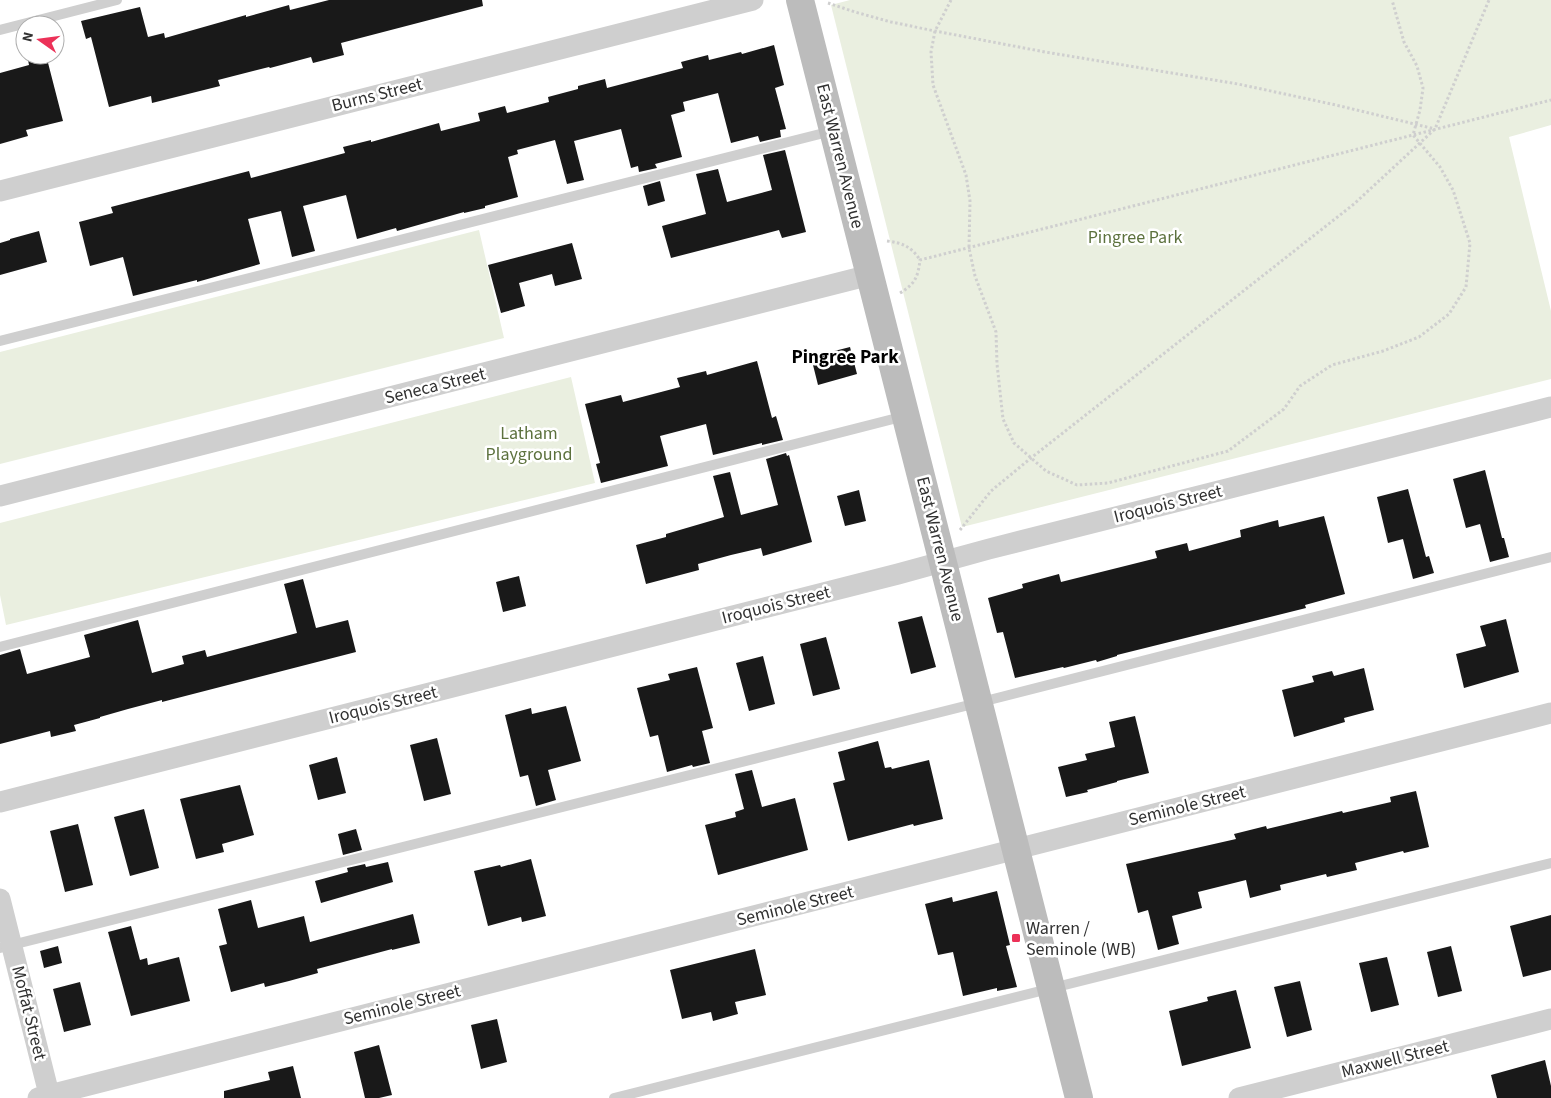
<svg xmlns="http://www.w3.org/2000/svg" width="1551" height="1098" font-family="'Source Sans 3',sans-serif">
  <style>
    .green { fill: #eaefe0 }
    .building { fill: #191919 }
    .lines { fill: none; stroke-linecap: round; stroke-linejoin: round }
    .path { stroke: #cfcfcf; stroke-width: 3; stroke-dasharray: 2.5 2.5; stroke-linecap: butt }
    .service { stroke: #cfcfcf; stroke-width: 10 }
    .minor { stroke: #cfcfcf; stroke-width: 21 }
    .secondary { stroke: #bcbcbc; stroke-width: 28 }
    .poi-dot { fill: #ec3158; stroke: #fff; stroke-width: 2 }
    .labels { text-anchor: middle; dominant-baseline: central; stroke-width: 5; stroke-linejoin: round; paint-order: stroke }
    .street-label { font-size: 18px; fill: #323232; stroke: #fff }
    .park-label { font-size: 18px; fill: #5c713d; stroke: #fff }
    .poi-label { font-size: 18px; fill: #323232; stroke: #fff; text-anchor: start }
    .neighbourhood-label { font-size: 19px; font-weight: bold; fill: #000; stroke: #fff }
  </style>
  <rect width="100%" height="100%" fill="#fff"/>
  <path class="green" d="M 850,0 L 1551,0 L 1551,125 L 1509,137 L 1551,311 L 1551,379 L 962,527 L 831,5 Z
    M 479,230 L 504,338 L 0,464 L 0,352 Z
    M 571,377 L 595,483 L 6,625 L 0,595 L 0,523 Z"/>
  <path class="building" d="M 329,0 L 482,0 L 483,6 L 341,43 L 344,55 L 313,63 L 311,57 L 270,68 L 269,67 L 218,80 L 220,86 L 152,103 L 151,96 L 109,107 L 91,37 L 86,39 L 81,21 L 140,7 L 148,37 L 164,33 L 165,38 L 246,15 L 246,17 L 289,5 L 290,10 Z
    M 774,45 L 784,85 L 775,88 L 786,129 L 780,130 L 781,137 L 760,142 L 758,136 L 731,143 L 718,93 L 683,102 L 685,111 L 671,115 L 682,157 L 655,164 L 657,168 L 639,172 L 638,166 L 631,168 L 621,129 L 574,141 L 584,180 L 567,184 L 555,140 L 517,150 L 518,154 L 508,157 L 518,197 L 485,206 L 485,208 L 464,213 L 464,212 L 397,231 L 396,228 L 357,239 L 346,195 L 303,206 L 315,251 L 292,257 L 281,211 L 248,219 L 260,264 L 197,282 L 197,280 L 133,296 L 123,257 L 90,266 L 79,222 L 113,213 L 111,207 L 249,171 L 251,178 L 345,153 L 343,147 L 371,140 L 371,142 L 439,123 L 441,131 L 480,121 L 478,113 L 505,106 L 507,113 L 549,102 L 548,97 L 578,89 L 578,86 L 605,79 L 607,88 L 683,68 L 681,62 L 708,55 L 709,60 L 741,52 L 742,54 Z
    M 27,55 L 46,55 L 63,121 L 26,130 L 28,136 L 0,144 L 0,73 L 29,65 Z
    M 785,150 L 806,232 L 782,238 L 779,230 L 671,258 L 662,226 L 706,214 L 696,174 L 718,169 L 727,202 L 772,190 L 763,155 Z
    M 660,181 L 665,201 L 648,206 L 643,186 Z
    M 39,231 L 47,262 L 0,275 L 0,243 L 10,240 L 10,239 Z
    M 572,243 L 582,279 L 555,286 L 552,274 L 519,283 L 525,306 L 501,313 L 488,265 Z
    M 850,347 L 857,374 L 818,385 L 811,357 Z
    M 757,361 L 772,418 L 776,416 L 783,440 L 762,445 L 762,443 L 713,455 L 706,424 L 660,436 L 668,466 L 601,483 L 596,464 L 600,463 L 585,404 L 621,395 L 623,402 L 680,387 L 677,378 L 706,371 L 707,375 Z
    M 786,453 L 787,456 L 789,455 L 812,542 L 763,556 L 761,548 L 731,555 L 698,564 L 699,570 L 646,584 L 636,545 L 666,537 L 666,534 L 724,517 L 713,476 L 730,472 L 741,515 L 778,505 L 766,459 Z
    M 1485,470 L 1502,538 L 1504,538 L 1509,557 L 1490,562 L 1480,524 L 1466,528 L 1453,479 Z
    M 1408,489 L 1426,557 L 1429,556 L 1434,573 L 1413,579 L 1403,539 L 1388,543 L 1377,497 Z
    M 859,490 L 866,521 L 845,526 L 837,496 Z
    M 1324,516 L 1345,594 L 1305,605 L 1306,608 L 1117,655 L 1117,656 L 1097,662 L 1096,660 L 1064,668 L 1063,667 L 1015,678 L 1003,632 L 997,633 L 988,598 L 1023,588 L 1022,584 L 1059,574 L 1061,582 L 1157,558 L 1155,551 L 1187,543 L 1189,551 L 1241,537 L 1240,530 L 1278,520 L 1279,527 Z
    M 519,576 L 526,606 L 503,612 L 496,582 Z
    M 303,579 L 316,628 L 348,620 L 356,652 L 162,702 L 162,700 L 128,709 L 100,717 L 100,718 L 74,725 L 76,731 L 51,737 L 50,731 L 0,744 L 0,655 L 20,649 L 27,674 L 90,657 L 84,635 L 138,620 L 152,673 L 184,664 L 182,656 L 205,650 L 207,657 L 297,633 L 284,584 Z
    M 922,616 L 936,667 L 911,674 L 898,622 Z
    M 1506,619 L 1519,672 L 1464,688 L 1456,654 L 1486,646 L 1480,626 Z
    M 826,637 L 840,689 L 813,696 L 800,644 Z
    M 763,656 L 775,704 L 749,711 L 736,663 Z
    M 697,667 L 713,728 L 702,731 L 710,763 L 693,767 L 692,765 L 667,772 L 658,735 L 650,737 L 637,688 L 670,680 L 668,674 Z
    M 1364,668 L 1374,710 L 1344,718 L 1345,722 L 1294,737 L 1282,690 L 1314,682 L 1312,676 L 1332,671 L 1334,676 Z
    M 566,706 L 581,761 L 548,770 L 556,800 L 536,806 L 528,775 L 520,777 L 505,715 L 531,708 L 532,714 Z
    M 1135,716 L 1149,773 L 1117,781 L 1117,782 L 1087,790 L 1088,792 L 1066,797 L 1058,767 L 1087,760 L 1085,754 L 1115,747 L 1109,722 Z
    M 437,738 L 451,794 L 424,801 L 410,745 Z
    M 878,741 L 885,768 L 891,767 L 892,769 L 929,760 L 943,819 L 914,826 L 913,824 L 848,841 L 833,783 L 845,780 L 838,752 Z
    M 337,757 L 346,793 L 318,800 L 309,765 Z
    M 752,770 L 762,807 L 795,798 L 808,850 L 718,875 L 705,825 L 736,817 L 735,812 L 744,809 L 735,774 Z
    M 240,785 L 254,835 L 222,844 L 224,852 L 196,859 L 180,799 Z
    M 1416,791 L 1429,847 L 1404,853 L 1403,851 L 1355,863 L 1357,870 L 1327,877 L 1326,874 L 1280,885 L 1281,890 L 1250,898 L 1246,880 L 1198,892 L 1202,908 L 1172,916 L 1179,944 L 1158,950 L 1148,910 L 1138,913 L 1126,864 L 1236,839 L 1234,834 L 1266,826 L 1267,829 L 1342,811 L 1343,813 L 1391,802 L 1390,797 Z
    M 144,809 L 159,868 L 130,876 L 114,817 Z
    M 78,824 L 93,885 L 65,892 L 50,831 Z
    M 356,829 L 362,850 L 343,855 L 338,834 Z
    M 531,859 L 546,916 L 522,922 L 521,917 L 488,926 L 474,871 L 500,865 L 501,867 Z
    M 388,862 L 393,882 L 321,903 L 315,881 L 348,872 L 347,868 L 365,864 L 366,867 Z
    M 997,891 L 1010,945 L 1006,946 L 1017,987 L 997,991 L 997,988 L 963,996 L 953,952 L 938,955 L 925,904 L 952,897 L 953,902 Z
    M 251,900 L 258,928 L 304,916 L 310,942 L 413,914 L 420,943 L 392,950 L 392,949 L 317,969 L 318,973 L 289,981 L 265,987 L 264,983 L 231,992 L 219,946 L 227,944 L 218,909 Z
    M 1551,915 L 1551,970 L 1523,977 L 1510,926 Z
    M 131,926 L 140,960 L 147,958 L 148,965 L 179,957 L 190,1001 L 131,1016 L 108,932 Z
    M 58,946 L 62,963 L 44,968 L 40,951 Z
    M 1451,946 L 1462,991 L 1438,997 L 1427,952 Z
    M 755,949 L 766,995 L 735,1002 L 738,1014 L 713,1021 L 711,1012 L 682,1019 L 670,970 Z
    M 1387,957 L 1399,1005 L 1371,1012 L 1359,963 Z
    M 1300,981 L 1312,1030 L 1287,1037 L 1274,987 Z
    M 80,982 L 91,1025 L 64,1032 L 53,989 Z
    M 1236,990 L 1251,1048 L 1182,1066 L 1169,1011 L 1208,1001 L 1207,997 Z
    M 497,1019 L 507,1062 L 481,1069 L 471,1025 Z
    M 379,1045 L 392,1095 L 379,1098 L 365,1098 L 354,1052 Z
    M 1545,1060 L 1551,1086 L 1551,1098 L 1497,1098 L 1491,1075 Z
    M 293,1066 L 301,1098 L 224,1098 L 224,1091 L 270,1080 L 268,1072 Z"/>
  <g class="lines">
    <path class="path" d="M 951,0 L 935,31 L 931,52 L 933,85 L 966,175 L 970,201 L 969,248 L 975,276 L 996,332 L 997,364 L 1003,419 L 1014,443 L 1046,471 L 1077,485 L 1108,483 L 1228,451 L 1284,409 L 1300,386 L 1332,365 L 1383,351 L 1419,337 L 1449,314 L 1466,287 L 1470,243 L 1453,190 L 1440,167 L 1413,135 L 1420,110 L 1423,88 L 1417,66 L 1404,42 L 1392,0
      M 828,3 L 855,12 L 891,22 L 935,31 L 1045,52 L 1238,84 L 1336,105 L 1435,129
      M 887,241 C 902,243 911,246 920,260
      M 900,293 C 915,284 918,277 920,260 L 1551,100
      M 960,530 L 991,491 L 1031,458 L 1354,204 L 1435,129 L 1489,0"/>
    <path class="service" d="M 0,30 L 117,0
      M 0,341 L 832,131
      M 0,647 L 905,416
      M 0,948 L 1001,697 L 1551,557
      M 614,1098 L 1551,863"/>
    <path class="minor" d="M 0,191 L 753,0
      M 0,496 L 870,275
      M 0,802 L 898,574 L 989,549 L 1551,407
      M 0,899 L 50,1098
      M 38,1098 L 1551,713
      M 1239,1098 L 1551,1019"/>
    <path class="secondary" d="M 800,0 L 1079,1098"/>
  </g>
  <rect class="poi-dot" x="1011" y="933" width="10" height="10" rx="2.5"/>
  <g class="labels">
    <g class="street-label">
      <text transform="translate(377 95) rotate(-14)">Burns Street</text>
      <text transform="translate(840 156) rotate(76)">East Warren Avenue</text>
      <text transform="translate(435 386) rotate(-14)">Seneca Street</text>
      <text transform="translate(1168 504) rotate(-14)">Iroquois Street</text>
      <text transform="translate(940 549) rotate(76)">East Warren Avenue</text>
      <text transform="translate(776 605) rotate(-14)">Iroquois Street</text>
      <text transform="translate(383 705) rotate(-14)">Iroquois Street</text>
      <text transform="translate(1187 806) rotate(-14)">Seminole Street</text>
      <text transform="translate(795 906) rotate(-14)">Seminole Street</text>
      <text transform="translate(402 1005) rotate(-14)">Seminole Street</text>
      <text transform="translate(29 1013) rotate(76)">Moffat Street</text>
      <text transform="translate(1395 1059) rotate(-14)">Maxwell Street</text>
    </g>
    <g class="park-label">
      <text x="1135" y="237">Pingree Park</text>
      <text x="529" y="433">Latham<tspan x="529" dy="21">Playground</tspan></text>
    </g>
    <g class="poi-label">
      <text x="1026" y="928">Warren /<tspan x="1026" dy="21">Seminole (WB)</tspan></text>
    </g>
    <g class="neighbourhood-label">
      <text x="845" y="357">Pingree Park</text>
    </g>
  </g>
  <g transform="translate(40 40) rotate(284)"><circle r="24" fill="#ffffff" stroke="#adadad"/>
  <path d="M0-4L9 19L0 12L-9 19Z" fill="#ec3158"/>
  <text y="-8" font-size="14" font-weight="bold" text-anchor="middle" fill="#323232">N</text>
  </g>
</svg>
